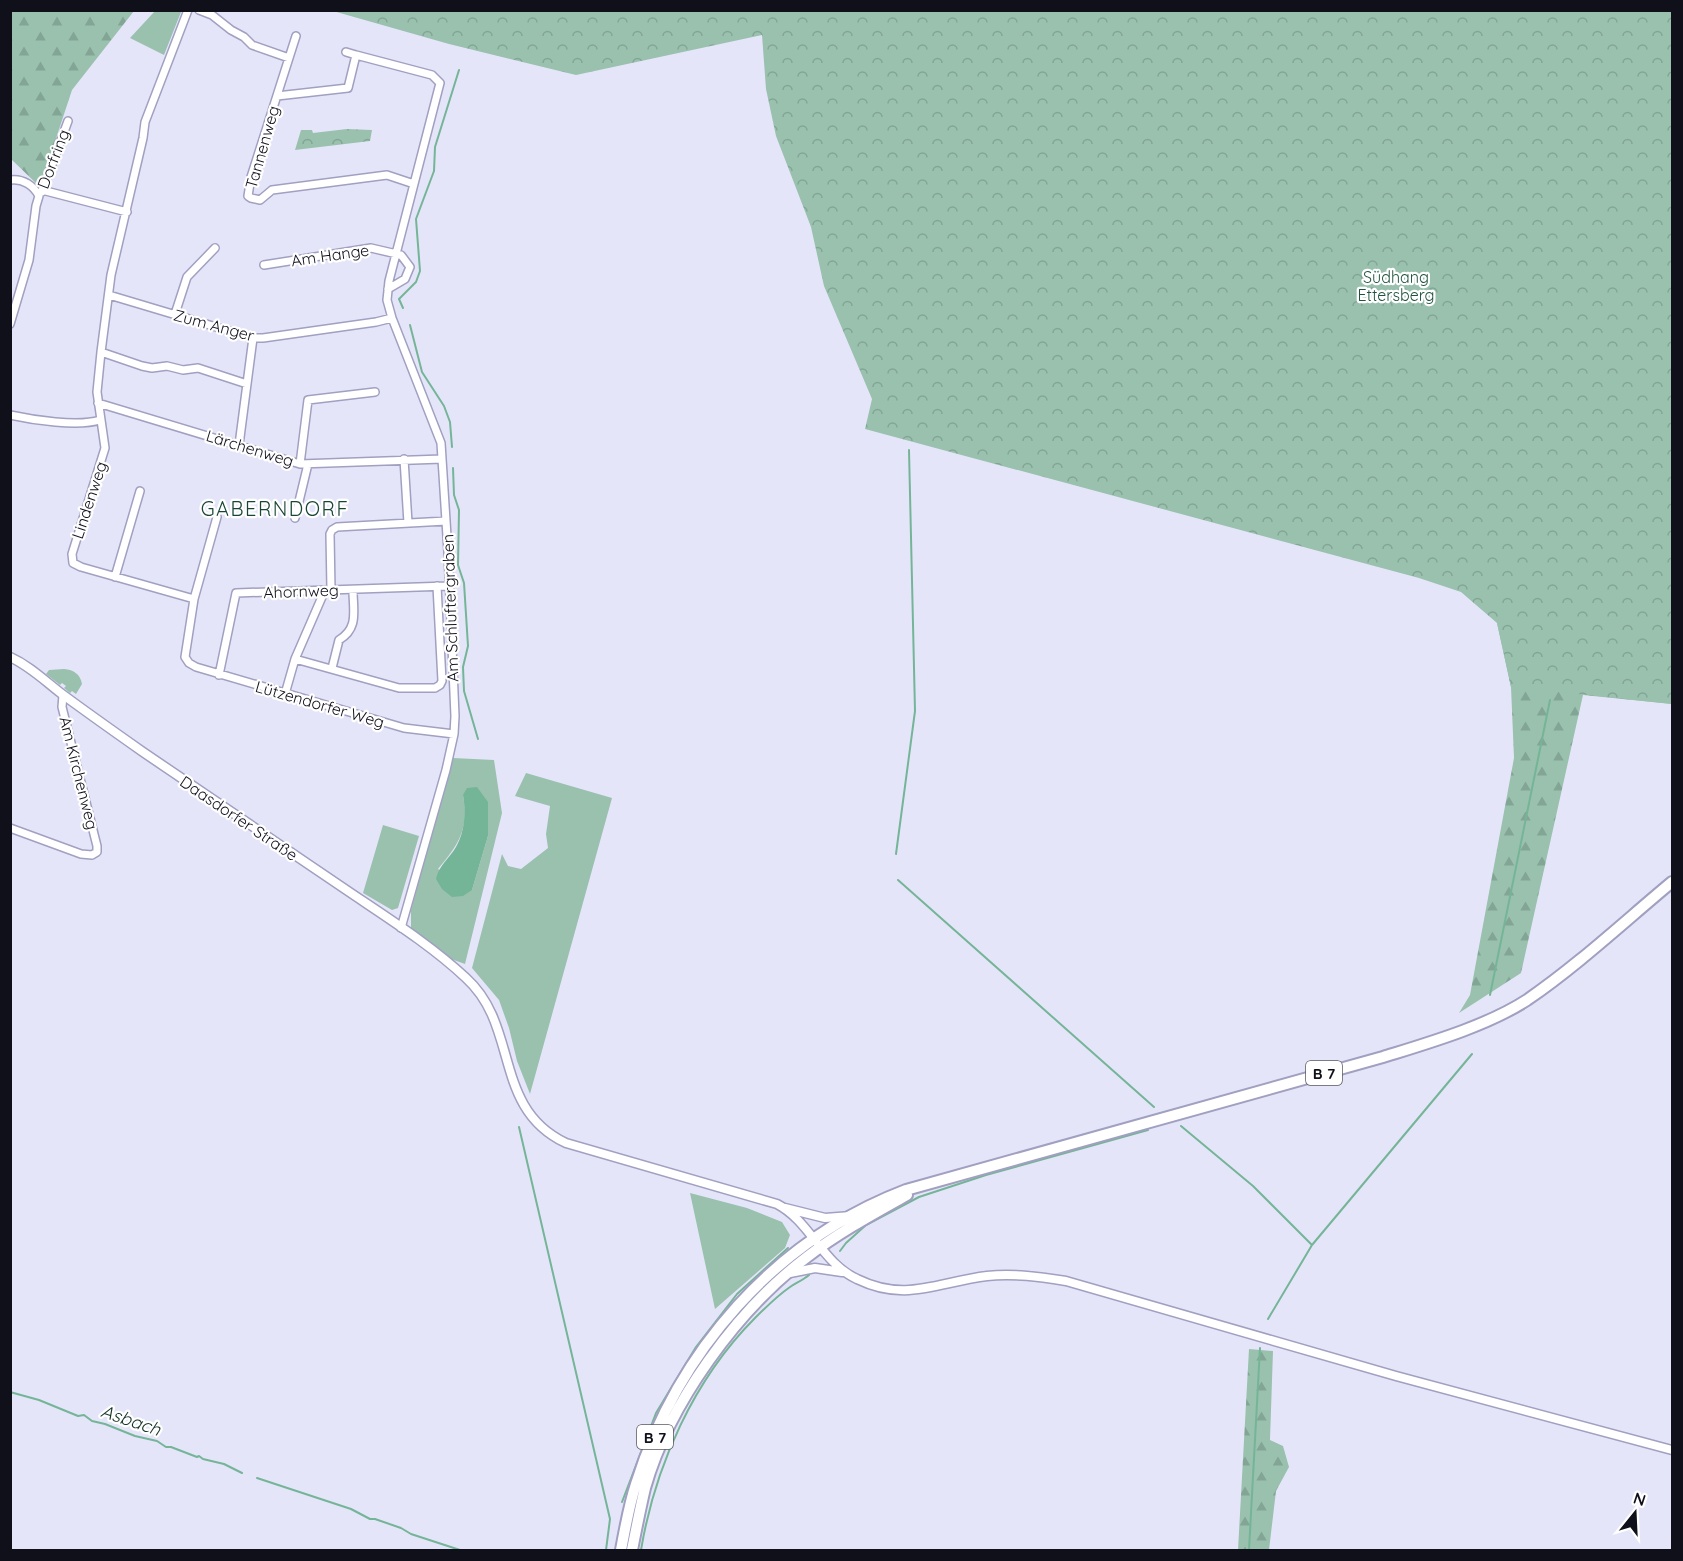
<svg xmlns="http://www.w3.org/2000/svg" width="1683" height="1561" font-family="Quicksand,sans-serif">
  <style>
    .green { fill: #99c1ae; fill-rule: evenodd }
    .forest { fill: url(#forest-firs) }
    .park { fill: url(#park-crowns) }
    .water { fill: #75b597 }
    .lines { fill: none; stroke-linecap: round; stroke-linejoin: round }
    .stream { stroke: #75b597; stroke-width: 2 }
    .minor-casing { stroke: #a1a0c1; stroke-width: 10 }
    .tertiary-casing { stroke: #a1a0c1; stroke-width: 11 }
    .primary-casing { stroke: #a1a0c1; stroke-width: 14 }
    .minor { stroke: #fff; stroke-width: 7 }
    .tertiary { stroke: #fff; stroke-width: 8 }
    .primary { stroke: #fff; stroke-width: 10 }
    .labels { text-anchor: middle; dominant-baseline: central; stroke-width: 4.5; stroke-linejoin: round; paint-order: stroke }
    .shield { fill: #fff; stroke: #58585f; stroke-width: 1.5 }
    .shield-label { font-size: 15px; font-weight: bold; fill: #10101b }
    .street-label { font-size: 16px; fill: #10101b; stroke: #fff }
    .park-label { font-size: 16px; fill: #20533e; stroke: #fff }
    .water-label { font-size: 18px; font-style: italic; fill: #143225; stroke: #fff }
    .quarter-label { font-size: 20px; letter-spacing: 1.5px; fill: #194634; stroke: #fff }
  </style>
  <defs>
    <pattern id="forest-firs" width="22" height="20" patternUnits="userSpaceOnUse" patternTransform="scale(1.5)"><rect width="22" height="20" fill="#99c1ae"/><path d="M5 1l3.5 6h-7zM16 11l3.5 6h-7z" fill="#83a595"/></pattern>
    <pattern id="park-crowns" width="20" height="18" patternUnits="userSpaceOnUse" patternTransform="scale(1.5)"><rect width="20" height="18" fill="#99c1ae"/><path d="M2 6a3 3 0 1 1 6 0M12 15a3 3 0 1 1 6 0" fill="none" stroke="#83a595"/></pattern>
  </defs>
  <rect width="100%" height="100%" fill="#e5e5fa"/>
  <path class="green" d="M 179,11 L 181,12 L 164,55 L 130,38 L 155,11 Z
    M 64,669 C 74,670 80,674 82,684 L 76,694 L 72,691 L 70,693 L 64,688 L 66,686 L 62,683 L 60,685 L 46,674 L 49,670 Z
    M 453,758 L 494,760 L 502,813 L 465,964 L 451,959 L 411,928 L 411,910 ZM 463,795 L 488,836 L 472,890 L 438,869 C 459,844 469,829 463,795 Z
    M 526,773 L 612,798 L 530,1094 L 517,1061 L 509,1028 L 499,1000 L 472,968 L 502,854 L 508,866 L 521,869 L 548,848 L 546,834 L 550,806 L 515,796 Z
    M 383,825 L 419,836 L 398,908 L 392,910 L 363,893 Z
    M 690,1193 L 747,1208 L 782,1222 L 790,1235 L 785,1248 L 715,1309 Z"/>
  <path class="forest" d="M 10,11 L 134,11 L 72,90 L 40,187 L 11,159 Z
    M 1497,623 L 1672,704 L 1583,695 L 1521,973 L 1459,1013 L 1470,995 L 1514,758 L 1511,687 Z
    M 1249,1349 L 1273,1351 L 1270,1440 L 1283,1446 L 1289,1467 L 1276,1491 L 1269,1550 L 1238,1550 Z"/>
  <path class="park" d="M 333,11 L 1672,11 L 1672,704 L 1511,687 L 1497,623 L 1461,592 L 1419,578 L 865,429 L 872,399 L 824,286 L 811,227 L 776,136 L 766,89 L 762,35 L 576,75 L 449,44 Z
    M 347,129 L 372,130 L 370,141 L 295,150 L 301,130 L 312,130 L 313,133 Z"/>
  <path class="water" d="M 477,787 L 488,802 L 488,836 L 472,890 L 463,896 L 452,897 L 442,889 L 436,879 C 439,865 449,859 456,847 C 465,832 466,811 463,795 L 467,788 Z"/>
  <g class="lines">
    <path class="stream" d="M 403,308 L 399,299 L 416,282 L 420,271 L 416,219 L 434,171 L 435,147 L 459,70
      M 410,325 L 422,372 L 444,406 L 450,422 L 452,447
      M 453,468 L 454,495 L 459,510 L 458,565 L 464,583 L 468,646 L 463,667 L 464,691 L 478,739
      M 896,854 L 915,711 L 909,450
      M 898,880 L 1154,1107
      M 1490,995 L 1550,700
      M 1181,1126 L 1253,1186 L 1312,1245 L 1268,1319
      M 519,1127 L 610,1519 L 606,1550
      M 1312,1245 L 1472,1054
      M 840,1251 L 846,1243 L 866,1225 L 919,1197 L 986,1175 L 1148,1130
      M 10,1392 L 39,1400 L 78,1416 L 84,1415 L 92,1421 L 105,1424 L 135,1436 L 157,1441 L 166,1447 L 171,1447 L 197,1457 L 199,1456 L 203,1459 L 224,1464 L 242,1473
      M 257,1478 L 351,1509 L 370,1519 L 375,1519 L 401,1528 L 411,1534 L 460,1550
      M 622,1502 L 656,1413 L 696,1347 L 737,1294 L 788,1248
      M 641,1550 C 655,1466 694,1379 755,1318 C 766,1307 777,1296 790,1287 C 796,1283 803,1280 809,1275
      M 1249,1550 L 1260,1348"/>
    <g class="minor-casing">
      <path id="minor" d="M 188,10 L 145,122 L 143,138 L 111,275 L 101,352 L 97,392 L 105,448 L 72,554 L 73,563 L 81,567 L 194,599 L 185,657 L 189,663 L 196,667 L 404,728 L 454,734
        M 199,10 L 212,15 L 231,30 L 244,37 L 252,45 L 289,58
        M 296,36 L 251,177 L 248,196 L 251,198 L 260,200 L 272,190 L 387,175 L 414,184
        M 346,52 L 356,55
        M 277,96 L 348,88 L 356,55 L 432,75 L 440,83 L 389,281 L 387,300 L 392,318 L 441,443 L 448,552 L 455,716 L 454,734 L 446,770 L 401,928
        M 10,180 C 23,178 34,186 39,196 L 36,206 L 29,260 L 10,324
        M 42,190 L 127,212
        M 42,192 L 68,121
        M 264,265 L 371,248 L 401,255 L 410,267 L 405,279 L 388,289
        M 109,295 L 253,338 L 263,338 L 376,322 L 392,318
        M 175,314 L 187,277 L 215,248
        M 101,352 L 142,366 L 152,368 L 167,366 L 183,370 L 198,368 L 247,384
        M 98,403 L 300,464 L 442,459
        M 10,415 C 33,420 78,427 100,420
        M 239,445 L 253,338
        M 404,459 L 408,523
        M 300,464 L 308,400 L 375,392
        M 295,518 L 308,464
        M 115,577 L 140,491
        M 331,590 L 330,534 L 332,530 L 337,527 L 446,521
        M 194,599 L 217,517
        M 295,659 L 399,688 L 435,688 L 440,685 L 442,681 L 437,586
        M 332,668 L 339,640 C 359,628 353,611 353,590
        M 219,675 L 236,593 L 448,586
        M 285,694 L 295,659 L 325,590
        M 10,828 L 81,854 L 92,855 L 97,852 L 97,846 L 62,707 L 63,695"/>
    </g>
    <g class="tertiary-casing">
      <path id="tertiary" d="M 10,657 C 30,666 45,681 62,694 C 89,714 116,733 143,752 C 209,797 275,842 342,887 C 383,915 430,944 466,978 C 520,1027 492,1108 566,1143 L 777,1204 C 810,1221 822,1263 857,1279 C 906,1303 938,1282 987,1276 C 1014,1273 1040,1277 1066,1281 L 1396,1376 L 1672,1450
        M 785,1208 L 825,1218 L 851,1216
        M 790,1273 L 815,1268 L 842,1272"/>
    </g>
    <g class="primary-casing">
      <path id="primary" d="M 621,1550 C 625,1529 629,1505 636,1484 C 678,1351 775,1240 906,1190 L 1383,1057 C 1428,1043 1487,1026 1527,1000 C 1578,965 1625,921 1672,882
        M 632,1550 C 636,1530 640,1509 645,1488 C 669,1403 737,1310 807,1257 C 838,1233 873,1214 907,1195"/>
    </g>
    <use href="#minor" class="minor"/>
    <use href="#tertiary" class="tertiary"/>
    <use href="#primary" class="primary"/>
  </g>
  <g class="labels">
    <g class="shield">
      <rect x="1306" y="1061" width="36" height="24" rx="4.5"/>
      <rect x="637" y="1425" width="36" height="24" rx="4.5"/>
    </g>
    <g class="shield-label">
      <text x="1324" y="1073">B 7</text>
      <text x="655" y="1437">B 7</text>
    </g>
    <g class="street-label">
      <text transform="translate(262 147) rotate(-74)">Tannenweg</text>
      <text transform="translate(53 159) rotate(-69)">Dorfring</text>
      <text transform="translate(330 255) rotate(-8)">Am Hange</text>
      <text transform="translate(214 325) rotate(15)">Zum Anger</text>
      <text transform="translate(250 448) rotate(17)">Lärchenweg</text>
      <text transform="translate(89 500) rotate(-72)">Lindenweg</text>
      <text transform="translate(301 591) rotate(-2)">Ahornweg</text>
      <text transform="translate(450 608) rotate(-92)">Am Schluftergraben</text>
      <text transform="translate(320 704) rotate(16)">Lützendorfer Weg</text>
      <text transform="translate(79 773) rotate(76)">Am Kirchenweg</text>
      <text transform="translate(239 818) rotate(34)">Daasdorfer Straße</text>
    </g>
    <g class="park-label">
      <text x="1396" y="277">Südhang<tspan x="1396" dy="18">Ettersberg</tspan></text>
    </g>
    <g class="water-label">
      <text transform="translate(131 1420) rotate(19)">Asbach</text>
    </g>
    <g class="quarter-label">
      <text x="275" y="508">GABERNDORF</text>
    </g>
  </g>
  <rect width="1683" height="1561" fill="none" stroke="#10101b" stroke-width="24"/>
  <g transform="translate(1635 1513) rotate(18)" stroke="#ffffff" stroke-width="4.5" paint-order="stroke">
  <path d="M0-4.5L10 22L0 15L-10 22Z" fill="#10101b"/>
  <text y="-9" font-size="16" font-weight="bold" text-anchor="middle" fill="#10101b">N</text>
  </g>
</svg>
